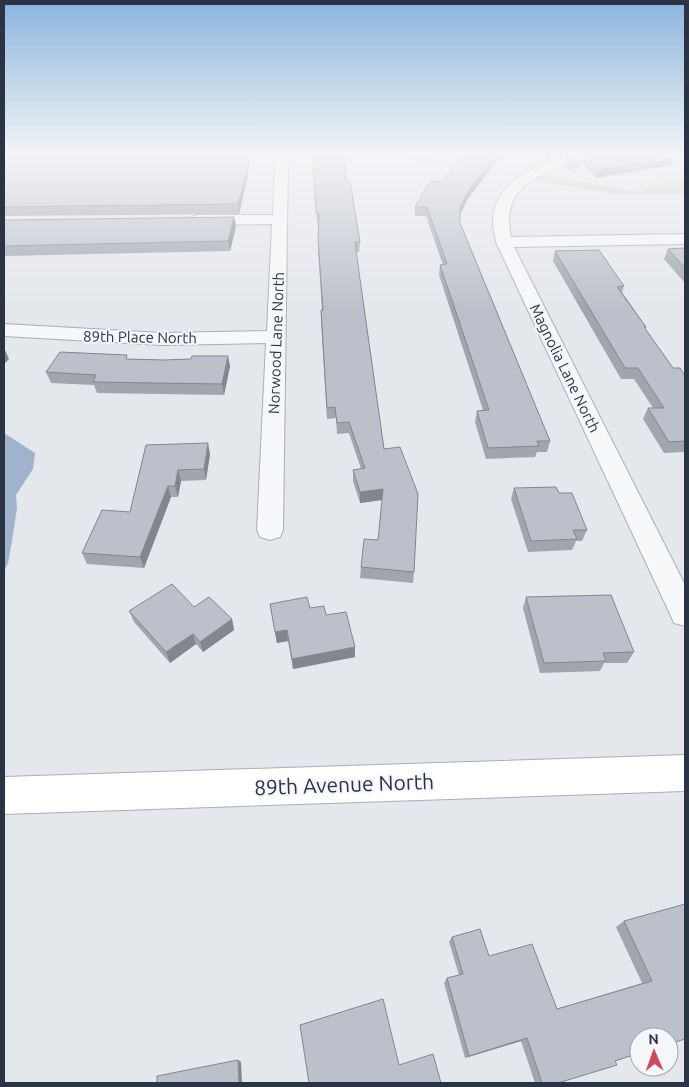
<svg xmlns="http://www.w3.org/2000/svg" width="689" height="1087" font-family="Ubuntu,sans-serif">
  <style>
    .green { fill: #c9d6c5 }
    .water { fill: #9fb4cc }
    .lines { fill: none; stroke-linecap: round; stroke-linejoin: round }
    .street-casing { stroke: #a9aeb7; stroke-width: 2 }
    .secondary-casing { stroke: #a9aeb7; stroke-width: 2 }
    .path { stroke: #c2c5cb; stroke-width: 2; stroke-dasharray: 2 2; stroke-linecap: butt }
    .street { fill: #f7f8fa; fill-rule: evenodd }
    .secondary { fill: #fff; fill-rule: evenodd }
    .wall { fill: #a1a5ae }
    .shaded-wall { fill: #83868d }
    .building { fill: #bbc0ca; stroke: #83868d }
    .labels { text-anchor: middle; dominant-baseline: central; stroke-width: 4; stroke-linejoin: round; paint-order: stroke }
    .far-street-label { font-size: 15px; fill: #2b3445; stroke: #f4f6f9 }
    .near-street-label { font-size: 21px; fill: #2b3445; stroke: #f4f6f9 }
  </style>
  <rect width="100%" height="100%" fill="#e4e7ec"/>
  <path class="green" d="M 542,175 L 633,191 L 642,191 L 651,185 L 685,178 L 685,194 L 622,195 L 534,181 Z"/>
  <path class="water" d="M 4,433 L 35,453 L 33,469 L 16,495 L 17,508 L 12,541 L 8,563 L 4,572 Z"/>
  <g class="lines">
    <g class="street-casing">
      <path id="street" d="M 276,155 L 288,155 L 283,530 L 280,537 L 270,540 L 260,537 L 257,530 L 266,343 L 162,345 L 4,336 L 4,324 L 162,333 L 267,331 L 272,224 L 197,225 L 192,223 L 189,220 L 192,217 L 197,215 L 273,215 Z
        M 567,155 L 587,155 C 582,161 573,162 566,165 C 528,179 502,192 511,237 L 685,234 L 685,244 L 514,247 L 685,585 L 685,626 L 674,623 L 670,614 L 496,242 C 495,236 493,229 493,223 C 492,182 536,166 567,155 Z"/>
    </g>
    <g class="secondary-casing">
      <path id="secondary" d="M 685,755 L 685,791 L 4,814 L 4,777 Z"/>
    </g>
    <path class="path" d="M 395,155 L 458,167
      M 486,172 L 500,174
      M 560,183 L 639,194 L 685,191"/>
    <use href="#street" class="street"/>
    <use href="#secondary" class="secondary"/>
  </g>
  <path class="wall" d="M 4,155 L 251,155 L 247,179 L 239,214 L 4,216 Z
    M 313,155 L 347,183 L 360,242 L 359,252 L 356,252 L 358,265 L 384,449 L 414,572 L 413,583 L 360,578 L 361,567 L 378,540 L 382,500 L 360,503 L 353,481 L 353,470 L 361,469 L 349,433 L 337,434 L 336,418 L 327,419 L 321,321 L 322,310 L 318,249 L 318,222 L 317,222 Z
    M 536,155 L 561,155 L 547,160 Z
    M 583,155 L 674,155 L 675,156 L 672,165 L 595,178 L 581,161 Z
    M 566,159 L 579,165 L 576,173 L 564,168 Z
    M 497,160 L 467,200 L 460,214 L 460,223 L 550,441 L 547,452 L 537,452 L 535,457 L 486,459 L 475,422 L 477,411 L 483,410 L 439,275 L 440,265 L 443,265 L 426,216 L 415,216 L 415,207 L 441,182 Z
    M 234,217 L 236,226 L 230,251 L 4,256 L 4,220 Z
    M 685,248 L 685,283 L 664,259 L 668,249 Z
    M 555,251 L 624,286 L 622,292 L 646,327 L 645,329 L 673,368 L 685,376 L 685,452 L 664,453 L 643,419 L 648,408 L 653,408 L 634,379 L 621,379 L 553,261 Z
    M 128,359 L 163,360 L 230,366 L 224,395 L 97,393 L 94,385 L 51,383 L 46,372 Z
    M 146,445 L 210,454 L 206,480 L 181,481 L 178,497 L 171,497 L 144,568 L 87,564 L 82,553 L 130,512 Z
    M 514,488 L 559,493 L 587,530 L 582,541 L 576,541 L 572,550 L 528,552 L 511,499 Z
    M 526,597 L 634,652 L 627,663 L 604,663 L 600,671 L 540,673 L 523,608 Z
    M 270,604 L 310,608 L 326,615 L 355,647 L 355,657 L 293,669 L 288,641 L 277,643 Z
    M 194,607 L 232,619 L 234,630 L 203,652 L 196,644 L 170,663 L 134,622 L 129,611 Z
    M 624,921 L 685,1039 L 615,1061 L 558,1083 L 535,1083 L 521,1041 L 465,1058 L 444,983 L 447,978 L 459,975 L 449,942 L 452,937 L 489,956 L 557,1009 L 642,983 L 616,927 Z"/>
  <path class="shaded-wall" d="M 249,155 L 251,155 L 247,179 L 239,214 L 238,204 Z
    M 496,155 L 516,155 L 497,160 L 467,200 L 459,217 L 460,208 L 468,191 Z
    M 548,155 L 561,155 L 547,160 Z
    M 675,156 L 672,165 L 595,178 L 598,170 Z
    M 234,217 L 236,226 L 230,251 L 228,241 Z
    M 4,348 L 9,359 L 4,364 Z
    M 228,356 L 230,366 L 224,395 L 222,384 Z
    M 208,443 L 210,454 L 206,480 L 204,469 Z
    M 178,470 L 181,481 L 178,497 L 175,486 Z
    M 168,486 L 171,497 L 144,568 L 140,557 Z
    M 383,489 L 382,500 L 360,503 L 360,492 Z
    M 232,619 L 234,630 L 203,652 L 200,642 Z
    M 287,630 L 288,641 L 277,643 L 275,632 Z
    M 193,634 L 196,644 L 170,663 L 166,652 Z
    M 355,647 L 355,657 L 293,669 L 292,659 Z
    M 527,1038 L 521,1041 L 465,1058 L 469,1056 Z
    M 238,1060 L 241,1062 L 242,1083 L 239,1083 Z"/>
  <path class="building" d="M 4,155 L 249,155 L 247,170 L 238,204 L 4,207 Z
    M 313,155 L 343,155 L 347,183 L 350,182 L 360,242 L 355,242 L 358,265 L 384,449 L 400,447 L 418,494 L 414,572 L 361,567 L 364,539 L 378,540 L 383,489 L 360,492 L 353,470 L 365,468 L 349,422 L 337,423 L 335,407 L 327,408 L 321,310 L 323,310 L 318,239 L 319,213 L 316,213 Z
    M 463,155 L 496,155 L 468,191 L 460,208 L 460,223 L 550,441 L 537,441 L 539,446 L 488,448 L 477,411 L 489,410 L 440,265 L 447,264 L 427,207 L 415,207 L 430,181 L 441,182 Z
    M 577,155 L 579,155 L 579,165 L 566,159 Z
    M 586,155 L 674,155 L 675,156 L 598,170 Z
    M 234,217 L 228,241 L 4,246 L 4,220 Z
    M 685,248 L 685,268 L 668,249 Z
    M 599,250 L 624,286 L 617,287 L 646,327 L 644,327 L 673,368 L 680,368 L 685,376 L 685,441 L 669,442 L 648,408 L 664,408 L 638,368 L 625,368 L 555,251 Z
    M 60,352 L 127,355 L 126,359 L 163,360 L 191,359 L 192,356 L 228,356 L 222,384 L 93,382 L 96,375 L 46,372 Z
    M 208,443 L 204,469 L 178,470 L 175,486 L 168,486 L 140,557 L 82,553 L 102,510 L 130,512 L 146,445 Z
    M 556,487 L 559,493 L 572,493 L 587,530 L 573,530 L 577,539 L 531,541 L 514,488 Z
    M 172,584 L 194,607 L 209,597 L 232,619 L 200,642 L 193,634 L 166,652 L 129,611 Z
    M 611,595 L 634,652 L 603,653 L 606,661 L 544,663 L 526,597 Z
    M 307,597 L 310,608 L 324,606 L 326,615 L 346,612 L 355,647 L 292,659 L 287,630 L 275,632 L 270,604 Z
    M 685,904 L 685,1039 L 669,1044 L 669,1037 L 639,1037 L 639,1053 L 615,1061 L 617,1065 L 558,1083 L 542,1083 L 527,1038 L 469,1056 L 447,978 L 463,974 L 452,937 L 480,929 L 489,956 L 532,944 L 557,1009 L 652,981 L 624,921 Z
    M 383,999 L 399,1065 L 433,1054 L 441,1083 L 309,1083 L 300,1025 Z
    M 238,1060 L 239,1083 L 157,1083 L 157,1076 Z"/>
  <linearGradient id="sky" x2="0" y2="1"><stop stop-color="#8bb4dd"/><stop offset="0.5" stop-color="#f3f4f6"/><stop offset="1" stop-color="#f3f4f6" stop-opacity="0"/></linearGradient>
  <rect width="689" height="308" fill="url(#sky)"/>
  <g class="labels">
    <g class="far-street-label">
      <text transform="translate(140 337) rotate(1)">89th Place North</text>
      <text transform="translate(276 343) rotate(-88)">Norwood Lane North</text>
      <text transform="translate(565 368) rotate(64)">Magnolia Lane North</text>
    </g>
    <g class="near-street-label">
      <text transform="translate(344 784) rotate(-2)">89th Avenue North</text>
    </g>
  </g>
  <rect width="689" height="1087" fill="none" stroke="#2b3445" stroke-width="10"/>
  <g transform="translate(654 1052) rotate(358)"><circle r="24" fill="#f4f6f9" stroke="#a4a8b1"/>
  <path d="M0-4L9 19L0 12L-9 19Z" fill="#d1495b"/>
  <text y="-8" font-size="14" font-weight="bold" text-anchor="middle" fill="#2b3445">N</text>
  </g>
</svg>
